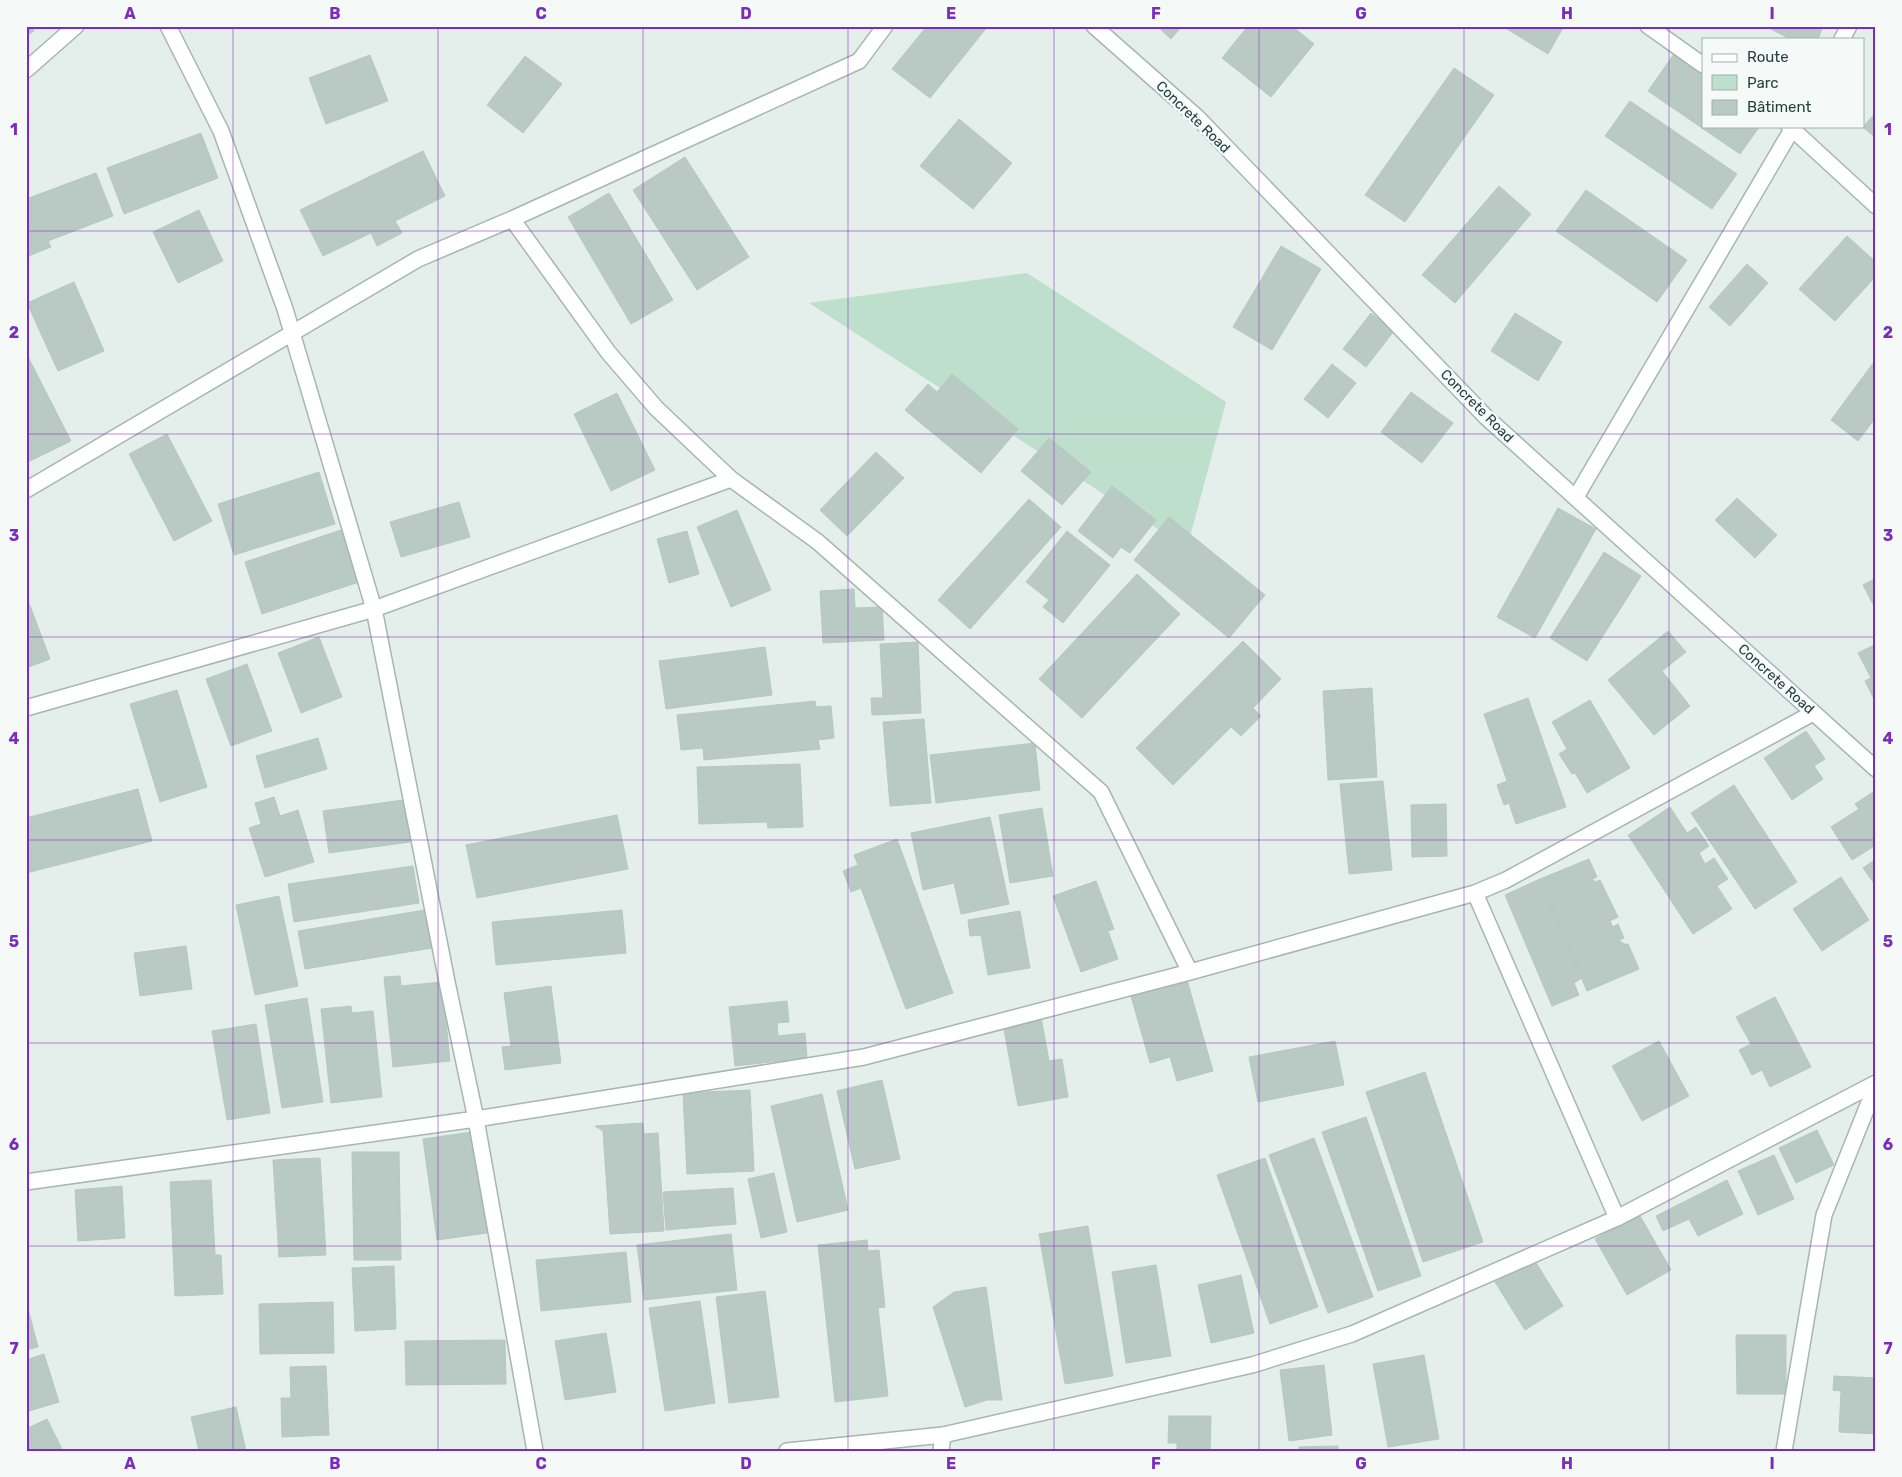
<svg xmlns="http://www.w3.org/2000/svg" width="1902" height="1477" font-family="Rubik,sans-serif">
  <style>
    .green { fill: #bddfcb }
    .building { fill: #b9c9c4; stroke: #b6c8c3 }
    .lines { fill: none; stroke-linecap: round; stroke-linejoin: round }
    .minor-casing { stroke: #a6b6b3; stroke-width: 18 }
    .tertiary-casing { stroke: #a6b6b3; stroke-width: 18 }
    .minor { stroke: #fff; stroke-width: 15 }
    .tertiary { stroke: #fff; stroke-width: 15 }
    .grid { fill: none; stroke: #7b2cbf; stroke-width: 1; stroke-opacity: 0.55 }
    .labels { text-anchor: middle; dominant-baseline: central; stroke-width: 5; stroke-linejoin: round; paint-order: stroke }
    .street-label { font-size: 14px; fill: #23403c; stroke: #f5faf8 }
    .neatline { fill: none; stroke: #7b2cbf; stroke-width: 2 }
    .grid-label { font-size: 16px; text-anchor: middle; font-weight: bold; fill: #7b2cbf }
  </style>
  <rect width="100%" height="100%" fill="#e4eeeb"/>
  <path class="green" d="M 1027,273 L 1226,402 L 1187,548 L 809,303 Z"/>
  <path class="building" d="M 26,26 L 31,26 L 34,31 L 26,36 Z
    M 927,26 L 988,26 L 930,98 L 892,69 Z
    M 1157,26 L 1182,26 L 1171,39 Z
    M 1248,26 L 1292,26 L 1314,44 L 1271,97 L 1222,58 Z
    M 1502,26 L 1564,26 L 1548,54 Z
    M 1765,26 L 1823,26 L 1818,39 L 1790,39 Z
    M 1676,51 L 1703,70 L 1703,126 L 1760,126 L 1740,154 L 1648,91 Z
    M 370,55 L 388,101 L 326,124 L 309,78 Z
    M 525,56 L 562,84 L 523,133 L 487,105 Z
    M 1454,68 L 1494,95 L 1405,222 L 1365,195 Z
    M 1630,101 L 1737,174 L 1712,209 L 1605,136 Z
    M 1876,112 L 1876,138 L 1863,127 Z
    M 959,119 L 1012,163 L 973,209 L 920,166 Z
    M 201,133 L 218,178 L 124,214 L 107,168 Z
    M 423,151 L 445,196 L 395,221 L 402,233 L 377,246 L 371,233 L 323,256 L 300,210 Z
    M 685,157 L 749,257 L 697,290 L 633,190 Z
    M 96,173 L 113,216 L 48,241 L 51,247 L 26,257 L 26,199 Z
    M 1499,186 L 1531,214 L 1455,303 L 1422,275 Z
    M 1586,190 L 1687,260 L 1657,302 L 1556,231 Z
    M 609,193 L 673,300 L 631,324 L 568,217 Z
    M 199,210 L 223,261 L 178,283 L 153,232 Z
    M 1847,236 L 1876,262 L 1876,276 L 1835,321 L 1799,289 Z
    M 1281,246 L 1321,269 L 1272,350 L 1233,327 Z
    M 1747,264 L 1768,283 L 1730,326 L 1709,307 Z
    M 74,282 L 104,351 L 58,371 L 27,303 Z
    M 1371,313 L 1394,331 L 1366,367 L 1343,349 Z
    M 1515,313 L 1562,342 L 1538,381 L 1491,351 Z
    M 26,353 L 71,441 L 26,463 Z
    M 1874,362 L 1876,363 L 1876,417 L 1858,441 L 1831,420 Z
    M 1332,364 L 1356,383 L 1328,418 L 1304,399 Z
    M 952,374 L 1018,429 L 981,473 L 905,410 L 928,384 L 937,392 Z
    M 1411,392 L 1453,423 L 1422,463 L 1381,432 Z
    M 617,393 L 655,470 L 611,491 L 574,414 Z
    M 167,434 L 212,521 L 174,541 L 129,454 Z
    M 1049,438 L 1091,472 L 1062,505 L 1021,471 Z
    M 876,452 L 904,478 L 847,536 L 820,510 Z
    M 319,472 L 335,524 L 234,555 L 218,504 Z
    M 1112,486 L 1156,520 L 1130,553 L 1121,547 L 1113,558 L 1078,531 Z
    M 1737,498 L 1777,535 L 1755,558 L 1715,520 Z
    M 1029,499 L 1061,527 L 970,629 L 938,600 Z
    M 459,502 L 470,537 L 401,557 L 390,522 Z
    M 1558,508 L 1596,529 L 1535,638 L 1497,617 Z
    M 737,510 L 771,590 L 731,607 L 697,527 Z
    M 1169,517 L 1265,595 L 1229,638 L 1134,560 Z
    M 344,529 L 362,581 L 262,614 L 245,562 Z
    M 687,531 L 699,574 L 669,583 L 657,539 Z
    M 1067,531 L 1110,565 L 1063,623 L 1043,607 L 1049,600 L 1026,582 Z
    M 1604,552 L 1641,576 L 1587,661 L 1550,638 Z
    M 1137,574 L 1180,614 L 1082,718 L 1039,679 Z
    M 1876,578 L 1876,610 L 1863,585 Z
    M 854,589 L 855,608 L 882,607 L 884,640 L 823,643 L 820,591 Z
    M 26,595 L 50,659 L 26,668 Z
    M 1668,631 L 1686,652 L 1662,671 L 1690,706 L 1654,735 L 1608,680 Z
    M 319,637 L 342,697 L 301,713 L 278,653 Z
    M 1243,641 L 1281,679 L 1253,708 L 1261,716 L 1241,736 L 1231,727 L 1173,785 L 1136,748 Z
    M 918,642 L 921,713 L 872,715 L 871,698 L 883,698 L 880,644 Z
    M 1876,644 L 1876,703 L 1865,681 L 1871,678 L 1858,653 Z
    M 765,647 L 772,695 L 666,709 L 659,661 Z
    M 247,664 L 272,731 L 231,746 L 206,679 Z
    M 1372,688 L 1377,777 L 1328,780 L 1323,691 Z
    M 177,690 L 207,787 L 160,802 L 130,704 Z
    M 1528,698 L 1566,807 L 1516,824 L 1509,803 L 1504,805 L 1497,785 L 1507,781 L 1484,714 Z
    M 1590,700 L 1630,768 L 1587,793 L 1575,773 L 1572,774 L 1559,754 L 1567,749 L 1552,722 Z
    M 815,701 L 816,707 L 831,706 L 834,738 L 818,740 L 820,749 L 704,760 L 703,748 L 681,750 L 677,715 Z
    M 924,719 L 931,803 L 890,806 L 883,722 Z
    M 1806,731 L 1825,759 L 1814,766 L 1823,779 L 1792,800 L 1764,758 Z
    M 318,738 L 327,769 L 265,788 L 256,756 Z
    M 1035,743 L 1040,790 L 936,803 L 930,755 Z
    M 800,764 L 803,827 L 768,828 L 767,822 L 699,824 L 697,767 Z
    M 1383,781 L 1392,870 L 1349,874 L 1340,784 Z
    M 1734,785 L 1797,882 L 1755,909 L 1691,813 Z
    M 138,789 L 152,841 L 26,873 L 26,818 Z
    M 1876,790 L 1876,845 L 1852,860 L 1831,827 L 1859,809 L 1855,804 Z
    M 274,797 L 280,816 L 298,810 L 314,862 L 265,877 L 249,828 L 261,824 L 255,803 Z
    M 403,800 L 410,842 L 329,853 L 323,811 Z
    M 1446,804 L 1447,856 L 1412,857 L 1411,805 Z
    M 1670,807 L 1687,833 L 1696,827 L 1709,846 L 1699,853 L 1705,864 L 1714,858 L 1728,879 L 1717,886 L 1732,909 L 1693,934 L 1628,835 Z
    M 1042,808 L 1053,876 L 1010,883 L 999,815 Z
    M 617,815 L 628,869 L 477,898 L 466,845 Z
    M 990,817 L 1009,904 L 961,914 L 954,883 L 923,890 L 911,833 Z
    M 897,839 L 953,993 L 906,1009 L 861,888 L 851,892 L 843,871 L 858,865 L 854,855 Z
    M 1589,859 L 1597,877 L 1592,879 L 1596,882 L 1600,880 L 1618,917 L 1610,921 L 1613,927 L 1618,924 L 1624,938 L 1619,940 L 1624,944 L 1628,944 L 1639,969 L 1587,991 L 1540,879 Z
    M 1876,859 L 1876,886 L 1863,868 Z
    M 413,866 L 419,903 L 294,922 L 288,884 Z
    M 1841,877 L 1869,920 L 1822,951 L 1793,909 Z
    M 1540,879 L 1582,978 L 1574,983 L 1579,995 L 1552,1006 L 1505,895 Z
    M 1096,881 L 1114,929 L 1108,931 L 1118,959 L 1081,972 L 1053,896 Z
    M 279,896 L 298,986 L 255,995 L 236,905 Z
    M 425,910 L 432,948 L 305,969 L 298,931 Z
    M 622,910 L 626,953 L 496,965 L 492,922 Z
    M 1020,911 L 1030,968 L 988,975 L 981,935 L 970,936 L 968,920 Z
    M 186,946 L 192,989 L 140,996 L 134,953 Z
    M 400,976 L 401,986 L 442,982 L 450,1061 L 393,1067 L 384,977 Z
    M 1187,980 L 1213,1071 L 1177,1081 L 1170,1057 L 1150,1063 L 1131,996 Z
    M 551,986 L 561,1063 L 505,1070 L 502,1047 L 511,1046 L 504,993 Z
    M 1775,997 L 1811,1067 L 1770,1087 L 1762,1070 L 1752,1075 L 1739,1050 L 1751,1044 L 1736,1017 Z
    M 307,998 L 323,1102 L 282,1108 L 265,1005 Z
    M 787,1001 L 789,1022 L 777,1023 L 778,1036 L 805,1033 L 807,1058 L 735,1066 L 729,1007 Z
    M 351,1006 L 352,1013 L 373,1011 L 382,1097 L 331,1103 L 321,1009 Z
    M 1041,1017 L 1049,1061 L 1062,1059 L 1068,1097 L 1018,1106 L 1003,1024 Z
    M 256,1024 L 270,1113 L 227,1120 L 212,1031 Z
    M 1335,1041 L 1344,1085 L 1258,1102 L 1249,1057 Z
    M 1659,1041 L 1689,1096 L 1642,1121 L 1612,1066 Z
    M 1425,1072 L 1483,1242 L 1423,1262 L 1366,1092 Z
    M 882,1080 L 900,1159 L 855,1169 L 837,1091 Z
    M 750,1090 L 754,1171 L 687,1174 L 683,1093 Z
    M 822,1094 L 848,1210 L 797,1222 L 771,1106 Z
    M 1366,1117 L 1421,1276 L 1378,1291 L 1322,1132 Z
    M 643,1123 L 644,1134 L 658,1133 L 664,1231 L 610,1234 L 603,1131 L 595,1126 Z
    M 1817,1130 L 1834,1165 L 1796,1183 L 1779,1148 Z
    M 472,1132 L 487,1233 L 437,1240 L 423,1139 Z
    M 1314,1138 L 1373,1297 L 1328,1313 L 1269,1155 Z
    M 352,1152 L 399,1152 L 401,1260 L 354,1260 Z
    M 1774,1155 L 1794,1199 L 1758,1215 L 1738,1171 Z
    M 320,1158 L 326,1255 L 279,1257 L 273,1160 Z
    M 1265,1158 L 1318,1307 L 1270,1324 L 1217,1175 Z
    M 774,1173 L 787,1232 L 761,1238 L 748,1179 Z
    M 211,1180 L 215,1255 L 221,1255 L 223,1294 L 175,1296 L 170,1182 Z
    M 1727,1180 L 1743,1214 L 1698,1236 L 1689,1219 L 1663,1231 L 1656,1216 Z
    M 122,1186 L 125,1238 L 78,1241 L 75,1190 Z
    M 733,1188 L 736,1224 L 666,1230 L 663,1192 Z
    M 1639,1214 L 1671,1270 L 1627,1295 L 1595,1239 Z
    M 1088,1226 L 1113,1376 L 1065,1384 L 1039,1234 Z
    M 731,1234 L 737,1290 L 644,1300 L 637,1245 Z
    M 867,1240 L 868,1251 L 879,1250 L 885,1307 L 878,1308 L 888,1396 L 835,1402 L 818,1245 Z
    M 626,1252 L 631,1302 L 541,1311 L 536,1260 Z
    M 1533,1258 L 1563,1306 L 1525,1330 L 1495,1282 Z
    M 1156,1265 L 1171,1356 L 1126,1363 L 1112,1272 Z
    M 394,1266 L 396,1329 L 355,1331 L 352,1268 Z
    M 1241,1275 L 1254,1333 L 1211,1343 L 1198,1285 Z
    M 986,1287 L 1002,1400 L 987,1400 L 965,1407 L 933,1307 L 954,1292 Z
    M 765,1291 L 779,1397 L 729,1403 L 716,1297 Z
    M 26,1301 L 38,1347 L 26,1350 Z
    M 700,1301 L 715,1403 L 665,1411 L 649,1308 Z
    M 333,1302 L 334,1353 L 260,1354 L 259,1304 Z
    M 606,1333 L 616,1392 L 565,1400 L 555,1341 Z
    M 1736,1335 L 1786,1335 L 1786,1394 L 1737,1394 Z
    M 505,1340 L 506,1384 L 406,1385 L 405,1341 Z
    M 44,1354 L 59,1402 L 26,1412 L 26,1360 Z
    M 1424,1355 L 1439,1439 L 1388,1447 L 1373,1364 Z
    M 1324,1365 L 1332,1435 L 1289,1441 L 1280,1370 Z
    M 326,1366 L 329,1435 L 282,1437 L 281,1398 L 291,1398 L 290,1367 Z
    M 1834,1376 L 1876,1378 L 1876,1434 L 1839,1432 L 1841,1391 L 1833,1390 Z
    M 236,1407 L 246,1451 L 199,1451 L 191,1417 Z
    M 1169,1416 L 1211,1416 L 1210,1451 L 1177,1451 L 1177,1443 L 1168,1443 Z
    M 47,1419 L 63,1451 L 26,1451 L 26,1429 Z
    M 1338,1446 L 1338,1451 L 1299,1451 L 1299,1447 Z"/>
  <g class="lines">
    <g class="minor-casing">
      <path id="minor" d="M 168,26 L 221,131 L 285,309 L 374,609 L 447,982 L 476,1119 L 535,1451
        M 1648,26 L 1703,65
        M 1842,39 L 1849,26
        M 26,70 L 76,26
        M 1789,126 L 1876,206
        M 512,219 L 608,352 L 656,408 L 731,479
        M 26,490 L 418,259 L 512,219 L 859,61 L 885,26
        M 1576,497 L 1794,126
        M 26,708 L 374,609 L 731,479 L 818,542 L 1101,792 L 1190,972
        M 1475,893 L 1617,1218
        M 26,1182 L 476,1119 L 864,1057 L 1190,972 L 1475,893 L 1506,880 L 1813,713
        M 941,1451 L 943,1435
        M 1784,1451 L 1824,1215 L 1876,1085"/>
    </g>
    <g class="tertiary-casing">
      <path id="tertiary" d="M 1094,26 L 1197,117 L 1486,417 L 1876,769
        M 787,1451 L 943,1435 L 1252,1365 L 1352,1334 L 1617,1218 L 1876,1083"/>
    </g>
    <use href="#minor" class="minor"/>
    <use href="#tertiary" class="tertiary"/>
  </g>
  <path class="grid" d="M 233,26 L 233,1451M 438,26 L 438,1451M 643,26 L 643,1451M 848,26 L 848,1451M 1054,26 L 1054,1451M 1259,26 L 1259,1451M 1464,26 L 1464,1451M 1669,26 L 1669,1451M 26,231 L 1876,231M 26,434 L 1876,434M 26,637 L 1876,637M 26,840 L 1876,840M 26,1043 L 1876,1043M 26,1246 L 1876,1246"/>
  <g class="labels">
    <g class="street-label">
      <text transform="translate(1193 117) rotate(44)">Concrete Road</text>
      <text transform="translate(1477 406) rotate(45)">Concrete Road</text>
      <text transform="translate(1776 679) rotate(42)">Concrete Road</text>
    </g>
  </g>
  <rect width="1902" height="1477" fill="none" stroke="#f5faf8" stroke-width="55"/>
  <rect x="1702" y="38" width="162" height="90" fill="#f5faf8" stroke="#a1b0ad"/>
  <rect x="1712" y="54" width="25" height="8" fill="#ffffff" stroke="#a1b0ad"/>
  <text x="1747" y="62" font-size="15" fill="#23403c">Route</text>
  <rect x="1712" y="75" width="25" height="15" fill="#bddfcb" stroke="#a1b0ad"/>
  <text x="1747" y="88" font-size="15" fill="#23403c">Parc</text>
  <rect x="1712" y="100" width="25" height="15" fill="#b9c9c4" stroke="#a1b0ad"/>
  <text x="1747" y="112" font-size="15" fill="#23403c">Bâtiment</text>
  <rect x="28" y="28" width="1846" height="1422" class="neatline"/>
  <g class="grid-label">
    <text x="130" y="19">A</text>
    <text x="335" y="19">B</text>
    <text x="541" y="19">C</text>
    <text x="746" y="19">D</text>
    <text x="951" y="19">E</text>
    <text x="1156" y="19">F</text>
    <text x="1361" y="19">G</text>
    <text x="1567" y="19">H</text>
    <text x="1772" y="19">I</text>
    <text x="14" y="135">1</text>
    <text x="1888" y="135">1</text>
    <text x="14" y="338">2</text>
    <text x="1888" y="338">2</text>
    <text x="14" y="541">3</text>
    <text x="1888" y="541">3</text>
    <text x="14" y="744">4</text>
    <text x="1888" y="744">4</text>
    <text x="14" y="947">5</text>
    <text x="1888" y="947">5</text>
    <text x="14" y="1150">6</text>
    <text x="1888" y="1150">6</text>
    <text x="14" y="1354">7</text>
    <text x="1888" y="1354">7</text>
    <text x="130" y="1469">A</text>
    <text x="335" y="1469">B</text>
    <text x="541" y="1469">C</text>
    <text x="746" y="1469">D</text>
    <text x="951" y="1469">E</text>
    <text x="1156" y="1469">F</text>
    <text x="1361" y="1469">G</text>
    <text x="1567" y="1469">H</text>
    <text x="1772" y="1469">I</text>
  </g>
</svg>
